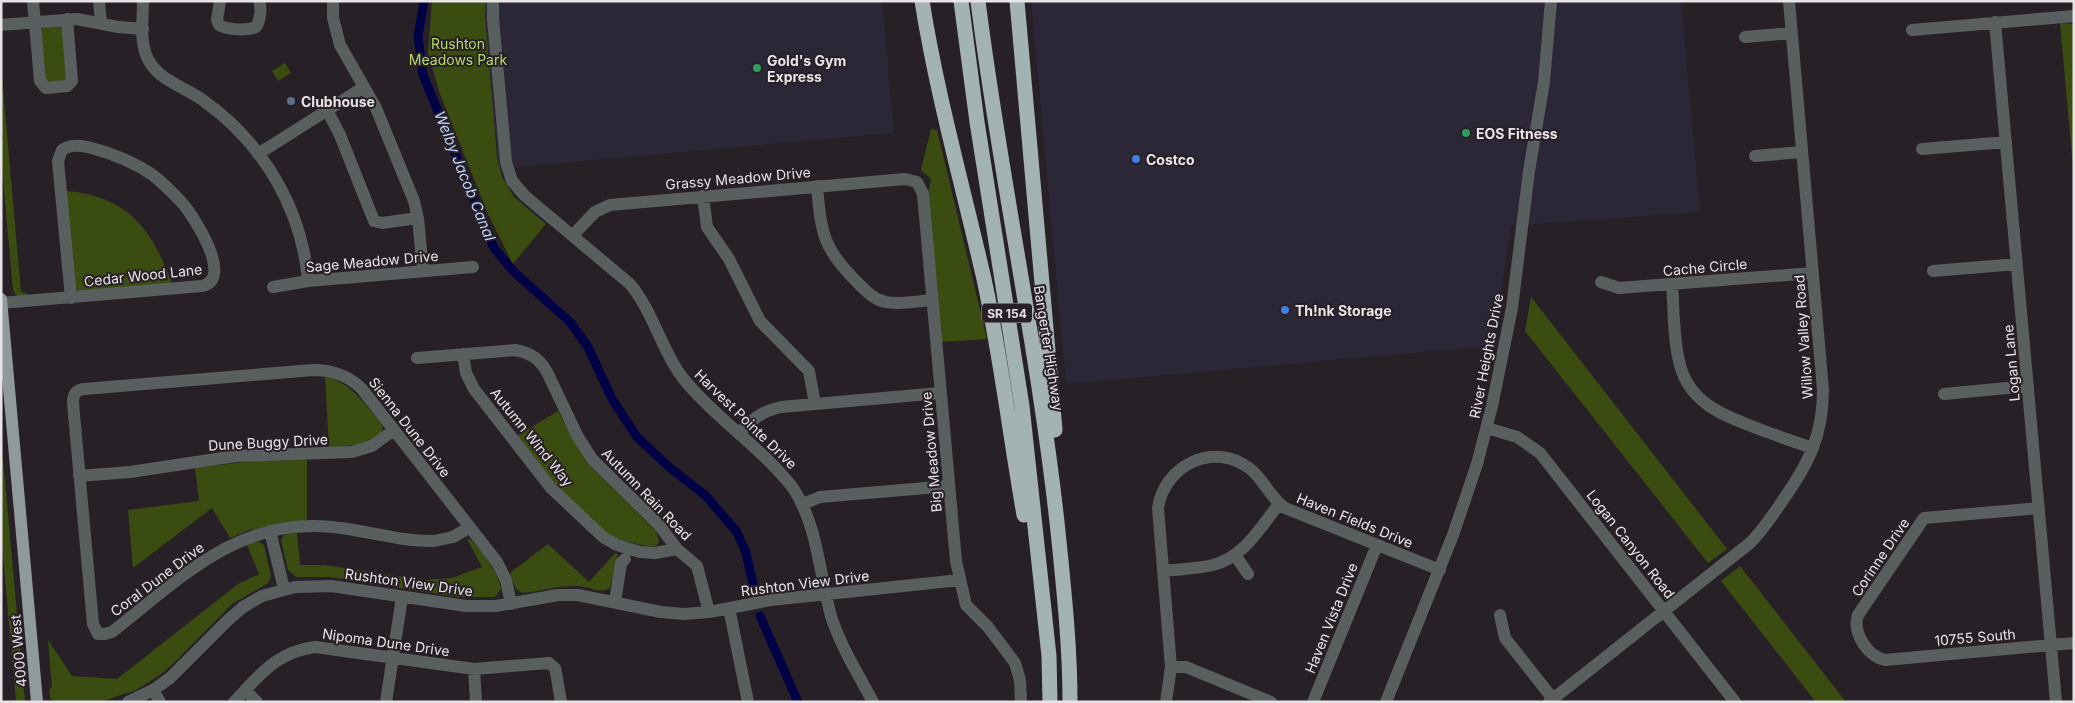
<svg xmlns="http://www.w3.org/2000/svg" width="2075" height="703" font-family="Inter,sans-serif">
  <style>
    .commercial { fill: #2c2737 }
    .green { fill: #3a4c10 }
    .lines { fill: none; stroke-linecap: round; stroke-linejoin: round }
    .canal { stroke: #000245; stroke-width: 9 }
    .minor { stroke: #595f5f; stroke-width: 12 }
    .major { stroke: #8e9b9a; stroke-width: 12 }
    .highway { stroke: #a3b3b2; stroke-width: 15 }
    .leisure-dot { fill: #2e9e5b; stroke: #282027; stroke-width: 2 }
    .service-dot { fill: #5c6f8a; stroke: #282027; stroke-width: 2 }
    .shop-dot { fill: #3f7fe0; stroke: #282027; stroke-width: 2 }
    .labels { text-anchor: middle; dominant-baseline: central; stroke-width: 4; stroke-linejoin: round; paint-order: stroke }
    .shield { fill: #282027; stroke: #afa9ae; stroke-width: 1 }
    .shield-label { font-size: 12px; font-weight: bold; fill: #e9e4e8 }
    .park-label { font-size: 14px; fill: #b3da65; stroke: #282027 }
    .poi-label { font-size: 14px; font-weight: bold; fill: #e9e4e8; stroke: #282027; text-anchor: start }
    .street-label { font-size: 14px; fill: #e9e4e8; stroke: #282027 }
    .water-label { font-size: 15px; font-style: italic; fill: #bdd4fb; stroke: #282027 }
  </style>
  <rect width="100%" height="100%" fill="#282027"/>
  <path class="commercial" d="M 432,1 L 882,1 L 894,133 L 471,171 L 440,94 L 428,57 Z
    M 1031,1 L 1681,1 L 1700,212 L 1511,226 L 1493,346 L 1066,384 Z"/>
  <path class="green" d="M 432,1 L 486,1 L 485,16 L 497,157 L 502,177 L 514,197 L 546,224 L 513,264 L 488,214 L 440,94 L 428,52 Z
    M 2060,23 L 2074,24 L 2074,179 Z
    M 59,26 L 63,29 L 67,81 L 49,84 L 44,80 L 40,32 L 44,27 Z
    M 285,63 L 291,73 L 278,81 L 272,71 Z
    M 1,66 L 21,292 L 28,294 L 28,296 L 17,296 L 13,290 L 1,158 Z
    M 931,129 L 937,130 L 987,339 L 942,342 L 928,194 L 931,179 L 921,170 Z
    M 65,191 C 127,195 153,230 172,284 L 81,292 L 74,288 Z
    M 1531,297 L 1727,549 L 1708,563 L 1525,331 Z
    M 325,377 C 351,382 364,403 380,422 L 383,427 L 381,433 L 365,444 L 329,448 Z
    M 558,411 L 586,462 L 656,531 L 659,541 L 656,546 L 650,547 L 621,540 L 606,533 L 556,485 L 517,436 Z
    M 1,437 L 25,701 L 25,702 L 16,702 L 1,534 Z
    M 307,460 L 307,520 L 249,530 L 230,538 L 212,508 L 133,568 L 128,510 L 199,501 L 195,468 L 252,461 Z
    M 297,533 L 300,565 L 324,565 L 424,580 L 452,578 L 482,567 L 467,539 L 469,539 C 481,547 500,575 501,589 L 495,597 L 457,597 L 330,577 L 296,577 L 288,570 L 281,540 L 284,535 Z
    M 258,541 L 264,545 L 271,576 L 268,583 L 232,604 L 174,663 L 160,675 L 136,690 L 100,702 L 56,702 L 50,698 L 49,689 L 52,688 L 48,640 L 72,676 L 117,679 L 238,584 L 259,574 L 247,545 Z
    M 548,544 L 589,582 L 615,553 L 618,554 L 610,588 C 602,594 589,587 579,586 C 560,585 542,591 523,593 C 514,590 513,581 510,573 Z
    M 1740,566 L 1846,702 L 1816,702 L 1721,581 Z"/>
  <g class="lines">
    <path class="canal" d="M 424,1 L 418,36 L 423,75 L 494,248 L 513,271 L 570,322 L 588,347 L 612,399 L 637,437 L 669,467 L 706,496 L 737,532 L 746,553 L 754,588
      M 760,616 L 798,702"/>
    <path class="minor" d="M 33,1 L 40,81 L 46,88 L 67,86 L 72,81 L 67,19
      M 99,1 L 101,23
      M 143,1 C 143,21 139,44 149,61 C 160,81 187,88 204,101 C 263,143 302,209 308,281
      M 220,1 L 217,20 L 219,25 C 227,30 247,31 256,27 C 260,21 262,9 259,1
      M 333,1 L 333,18 L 340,45 L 376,108 L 414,201 L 418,218 L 423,271
      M 493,1 L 493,19 L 506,162 L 512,181 L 525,196 L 630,284 C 655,314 662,354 687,383 C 719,421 763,449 793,488 C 818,526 819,573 831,616 C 840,645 858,674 873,702
      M 1995,22 L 2056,702
      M 1,25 L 77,19 L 118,27 L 143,29
      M 1912,30 L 2074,16
      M 1745,37 L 1792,33
      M 327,110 L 340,135 L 374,221 L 382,223 L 418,218
      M 1922,149 L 2006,142
      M 258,154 L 364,87
      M 1755,156 L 1802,152
      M 817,186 C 821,233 823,249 858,283 C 866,291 874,300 886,302 C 900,305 917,301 932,300
      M 703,196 L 707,227 L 729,259 L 760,321 L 809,371 L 815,404
      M 573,235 L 595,212 L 610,205 L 905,179 L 917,182 L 923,194 L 956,561 L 966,605 L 988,627 L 1015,663 L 1020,680 L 1021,702
      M 1933,271 L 2017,264
      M 1601,282 L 1619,288 L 1813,273
      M 1672,284 C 1674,310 1673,339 1680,365 C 1690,404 1725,416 1759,429 C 1777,436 1795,442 1813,448
      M 273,287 L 308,281 L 473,267
      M 1,303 L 202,286 C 234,279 195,219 184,205 C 175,195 165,185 154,176 C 136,163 116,155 95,149 C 84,146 72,143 62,150 L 58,161 L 71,298
      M 463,354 L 466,373 L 474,389 L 551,488 L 603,537 L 617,545 L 640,552 L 655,553 L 677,549
      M 417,358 L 515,350 C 529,352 540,359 547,372 L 578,437 L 592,459 L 659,525 L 677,549 L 697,566 L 709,612
      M 1944,394 L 2028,386
      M 1487,428 L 1517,437 L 1540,453 L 1735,702
      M 739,434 C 751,420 762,411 781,407 L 940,393
      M 79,476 L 130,472 L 236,456 L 352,452 L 372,446 L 394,430
      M 803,504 L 820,497 L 949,486
      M 2039,508 L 1924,518 L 1858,615 C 1852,632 1867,656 1885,660 L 2074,643
      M 470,527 L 453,537 L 434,541 C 400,542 366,530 332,527 C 238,517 180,579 112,632 L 105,634 L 98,634 L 93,624 L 73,403 C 73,395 75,390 84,389 L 313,370 C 332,370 349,376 362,389 L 497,562 L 506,580 L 511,604
      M 270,531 L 284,589
      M 1235,555 L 1248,574
      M 1163,571 C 1179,569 1197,569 1213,565 C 1244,557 1260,528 1279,504
      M 615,602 L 621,563 L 625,559
      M 729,608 L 748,702
      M 1500,615 L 1505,638 L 1553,699
      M 1171,667 L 1186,667 L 1271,702
      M 474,669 L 476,702
      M 153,690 L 160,702
      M 245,690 L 257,702
      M 128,702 L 153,690 L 170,678 L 227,621 L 243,607 L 262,596 L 295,587 L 331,586 L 466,606 L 496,606 L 558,595 L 578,595 L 661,612 L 684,614 L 709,612 L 771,600 L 960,580
      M 234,702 C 260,675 276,652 315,647 L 474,669 L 549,663 L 555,668 L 556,672 L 561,702
      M 386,702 L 402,597
      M 1166,702 L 1171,667 L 1158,508 C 1164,466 1213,441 1249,468 C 1264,479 1269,497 1285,508 L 1440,570
      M 1313,702 L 1377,545
      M 1386,702 L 1453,535 L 1477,464 L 1492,406 L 1512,308 L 1529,171 L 1544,82 L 1551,1
      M 1549,702 L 1750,543 C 1763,530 1773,515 1783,500 C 1809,463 1823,435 1823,390 L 1789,1"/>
    <path class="major" d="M 1,299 L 37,702"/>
    <path class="highway" d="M 922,1 C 937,95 963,187 984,279 C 1001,357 1010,436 1024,515
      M 961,1 L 977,122 L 1022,406 L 1049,656 L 1050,702
      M 978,1 C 1001,185 1042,366 1060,551 C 1065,601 1070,651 1070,702
      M 1017,1 L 1055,430"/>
  </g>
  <g class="leisure-dot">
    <circle cx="757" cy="68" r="5"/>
    <circle cx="1466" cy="133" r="5"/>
  </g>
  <circle class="service-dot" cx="291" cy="101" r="5"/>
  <g class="shop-dot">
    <circle cx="1136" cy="159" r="5"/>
    <circle cx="1285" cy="310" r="5"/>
  </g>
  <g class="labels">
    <rect class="shield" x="982" y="303.5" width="50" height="19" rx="4"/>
    <g class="shield-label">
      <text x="1007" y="313">SR 154</text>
    </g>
    <g class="park-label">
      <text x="458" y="43">Rushton<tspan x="458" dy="16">Meadows Park</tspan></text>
    </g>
    <g class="poi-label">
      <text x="767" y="60">Gold's Gym<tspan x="767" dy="16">Express</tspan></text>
      <text x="301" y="101">Clubhouse</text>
      <text x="1476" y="133">EOS Fitness</text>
      <text x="1146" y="159">Costco</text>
      <text x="1295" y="310">Th!nk Storage</text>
    </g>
    <g class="street-label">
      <text transform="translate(738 178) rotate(-5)">Grassy Meadow Drive</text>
      <text transform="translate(372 261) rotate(-5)">Sage Meadow Drive</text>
      <text transform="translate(1705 267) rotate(-5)">Cache Circle</text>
      <text transform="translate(143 275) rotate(-6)">Cedar Wood Lane</text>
      <text transform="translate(1803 337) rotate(-94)">Willow Valley Road</text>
      <text transform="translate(1049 348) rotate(81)">Bangerter Highway</text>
      <text transform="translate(1486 356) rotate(-79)">River Heights Drive</text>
      <text transform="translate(2011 363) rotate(-95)">Logan Lane</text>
      <text transform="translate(746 419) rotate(44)">Harvest Pointe Drive</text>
      <text transform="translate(410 427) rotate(52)">Sienna Dune Drive</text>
      <text transform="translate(532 437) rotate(51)">Autumn Wind Way</text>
      <text transform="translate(268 442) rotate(-3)">Dune Buggy Drive</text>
      <text transform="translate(931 452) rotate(-95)">Big Meadow Drive</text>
      <text transform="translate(647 494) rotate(46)">Autumn Rain Road</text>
      <text transform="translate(1355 520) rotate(22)">Haven Fields Drive</text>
      <text transform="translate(1631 544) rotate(52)">Logan Canyon Road</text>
      <text transform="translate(1880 557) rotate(-56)">Corinne Drive</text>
      <text transform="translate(157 579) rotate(-37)">Coral Dune Drive</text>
      <text transform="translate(409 582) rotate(8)">Rushton View Drive</text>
      <text transform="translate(805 583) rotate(-7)">Rushton View Drive</text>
      <text transform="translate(1331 618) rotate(-68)">Haven Vista Drive</text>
      <text transform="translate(1975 637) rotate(-5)">10755 South</text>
      <text transform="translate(386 642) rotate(8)">Nipoma Dune Drive</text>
      <text transform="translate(18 651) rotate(-95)">4000 West</text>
    </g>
    <g class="water-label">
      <text transform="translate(465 176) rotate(68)">Welby Jacob Canal</text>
    </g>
  </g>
  <rect width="2075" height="703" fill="none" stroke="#e9e4e8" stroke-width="5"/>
</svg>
